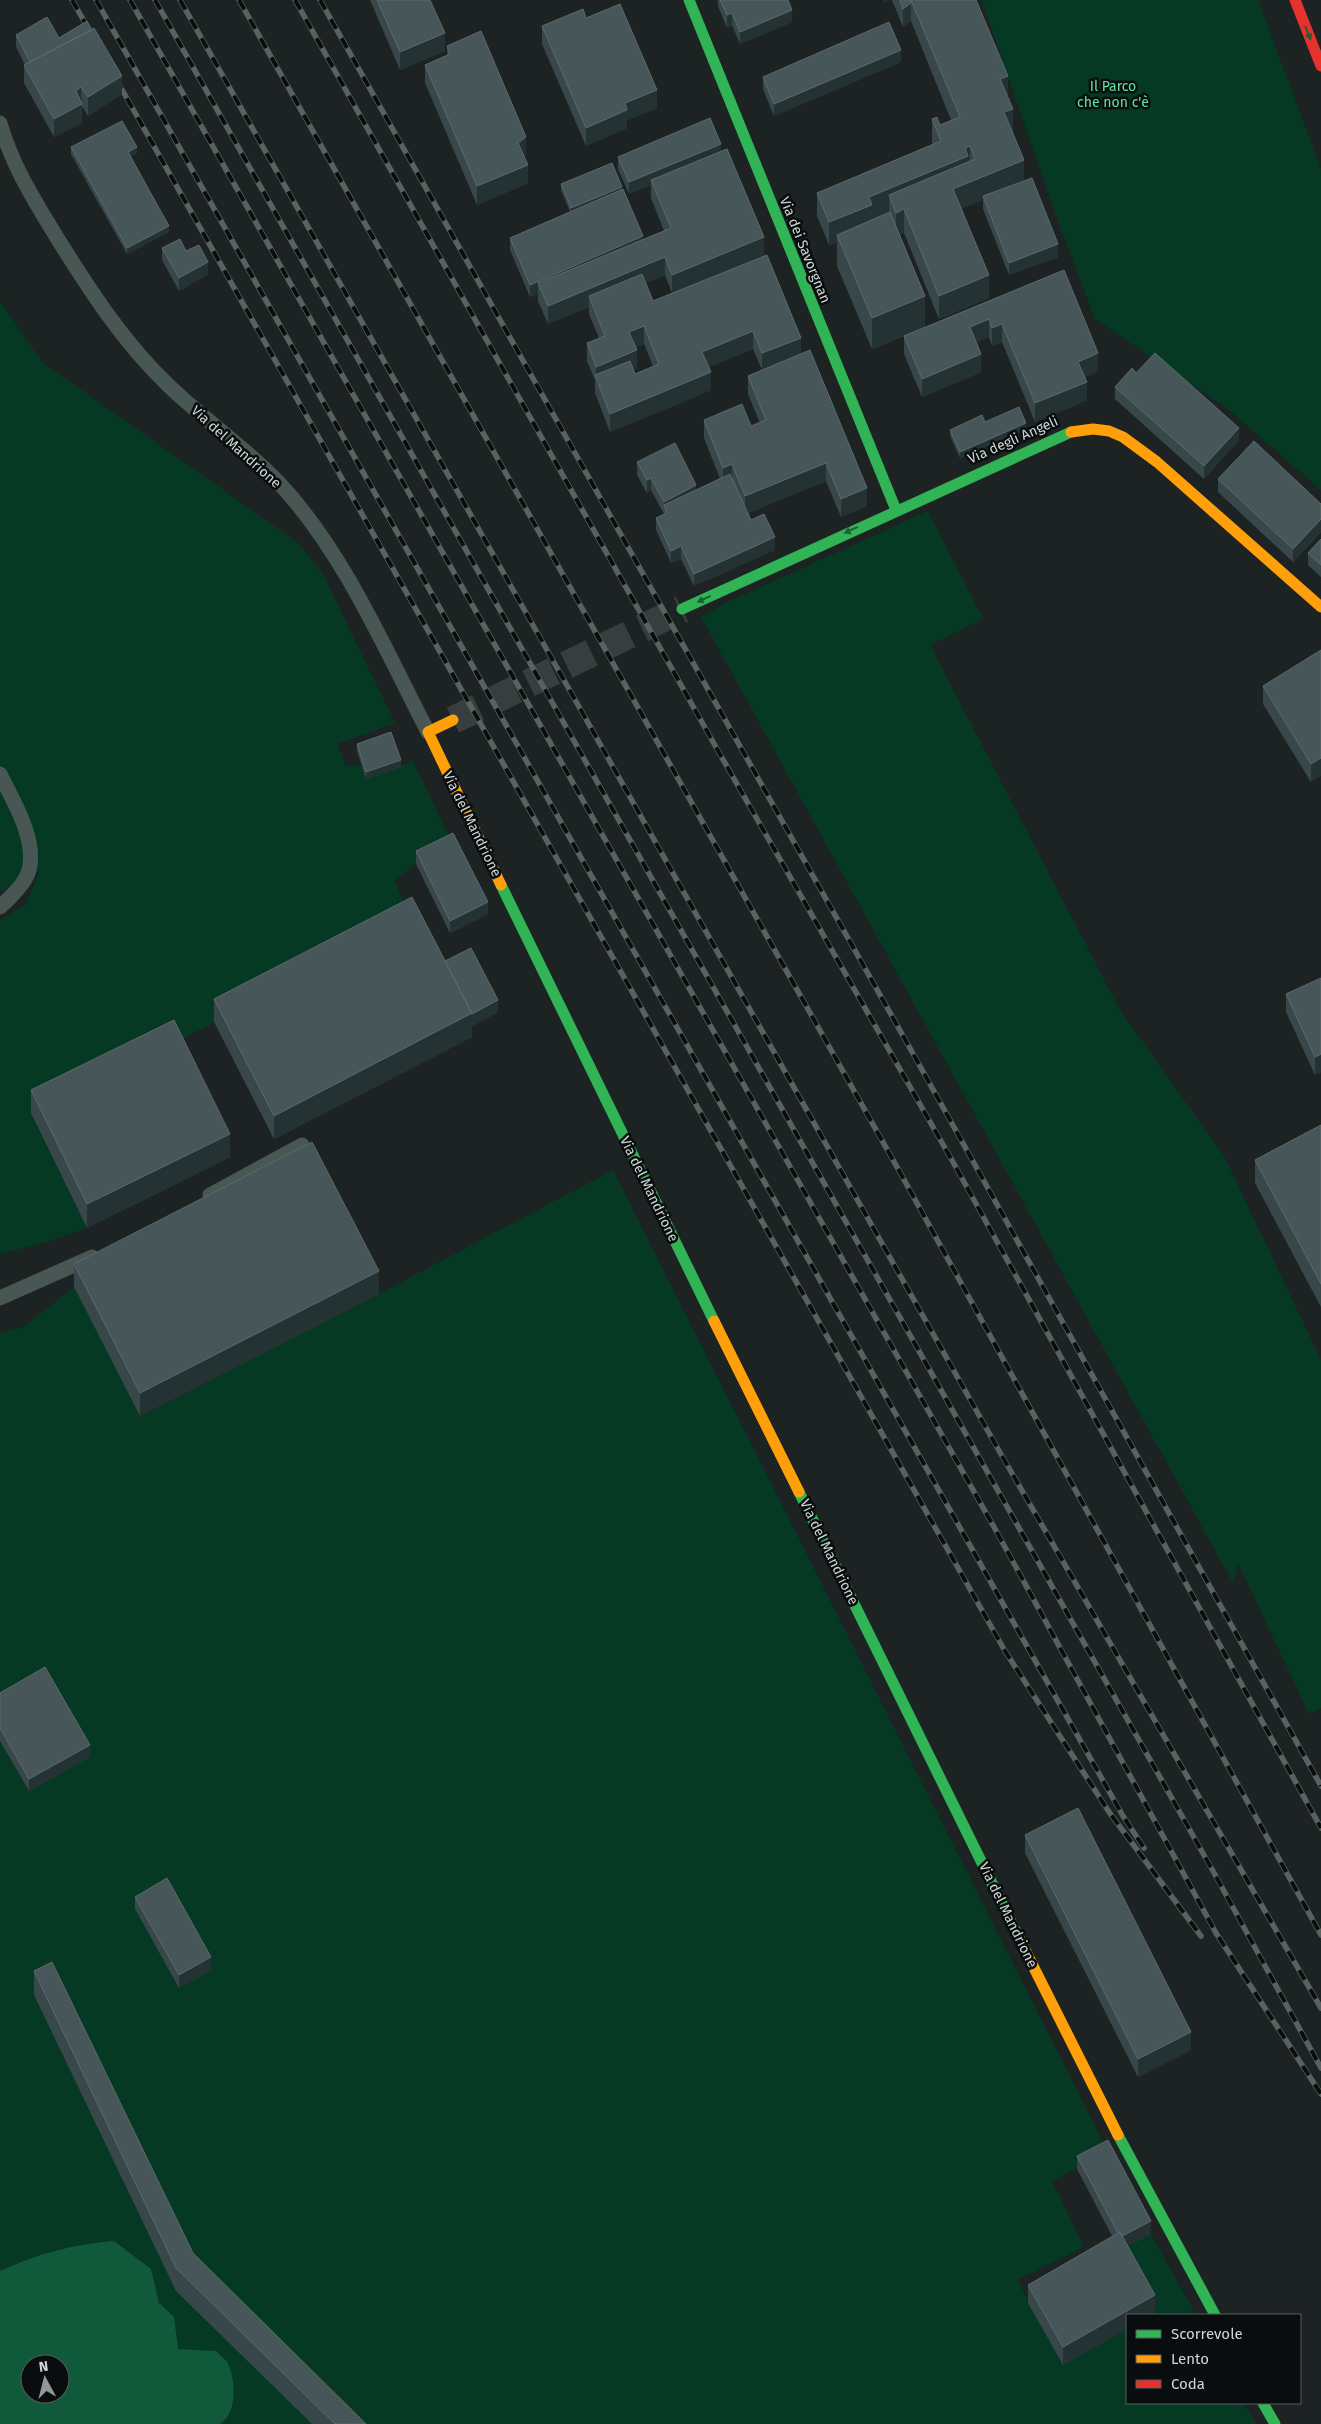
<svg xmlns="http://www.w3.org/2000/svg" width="1321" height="2424" font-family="'Fira Sans',sans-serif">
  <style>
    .green { fill: #063924; fill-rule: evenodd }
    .forest { fill: #105a3b; fill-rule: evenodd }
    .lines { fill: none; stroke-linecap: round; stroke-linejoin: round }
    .secondary-tunnel { stroke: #383e3e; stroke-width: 28; stroke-dasharray: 28 14; stroke-linecap: butt }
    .lane { stroke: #485753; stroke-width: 15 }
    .fast { stroke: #30b455; stroke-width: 11 }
    .slow { stroke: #ff9f0a; stroke-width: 11 }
    .jam { stroke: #e5322d; stroke-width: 11 }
    .rail-casing { stroke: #586260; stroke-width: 5.5 }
    .rail { stroke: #090d0d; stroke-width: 4; stroke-dasharray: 11; stroke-linecap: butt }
    .wall { fill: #37474a; fill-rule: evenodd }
    .shaded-wall { fill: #253234 }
    .building { fill: #475659; stroke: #5c6a6d }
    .oneway { fill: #1c6031 }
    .labels { text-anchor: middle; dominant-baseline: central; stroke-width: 5; stroke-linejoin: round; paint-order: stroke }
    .park-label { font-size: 14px; fill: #61e6a4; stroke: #090d0d }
    .street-label { font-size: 14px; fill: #d0d7d7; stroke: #090d0d }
  </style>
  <rect width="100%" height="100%" fill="#1d2323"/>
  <path class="green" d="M 982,0 L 1258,0 L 1321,169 L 1321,490 L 1228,409 L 1095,319 L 1056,216 Z
    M 0,301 L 42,362 L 297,542 L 322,572 L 395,723 L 337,744 L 346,766 L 362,765 L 367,778 L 413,761 L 453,845 L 416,864 L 394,880 L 412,920 L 174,1043 L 31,1113 L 87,1228 L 47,1242 L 0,1254 L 0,920 L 25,905 L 40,870 L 0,892 Z
    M 928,511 L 983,619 L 930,645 L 1120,1010 L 1224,1156 L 1321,1360 L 1321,1708 L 1309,1714 L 1238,1563 L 1233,1583 L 701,617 L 728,602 Z
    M 613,1170 L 1108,2152 L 1052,2181 L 1084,2247 L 1017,2280 L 1063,2365 L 1127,2329 L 1127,2403 L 1244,2403 L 1256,2424 L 0,2424 L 0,1741 L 29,1791 L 0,1705 L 0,1333 L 23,1327 L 74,1287 L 141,1416 L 379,1294 ZM 30,2364 L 60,2364 L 60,2394 L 30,2394 Z
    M 1151,2234 L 1196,2315 L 1151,2315 L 1155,2313 L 1120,2250 Z"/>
  <path class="forest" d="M 114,2241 L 151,2269 L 159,2303 L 174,2317 L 178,2349 L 216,2351 C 219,2355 224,2358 227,2362 C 236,2379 238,2413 220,2424 L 0,2424 L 0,2271 C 37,2254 74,2244 114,2241 ZM 30,2364 L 60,2364 L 60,2394 L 30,2394 Z"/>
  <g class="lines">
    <path class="secondary-tunnel" d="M 453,720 L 682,609"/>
    <path class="lane" d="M 0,123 C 12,166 36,203 59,241 C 91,292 124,343 168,385 C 203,419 245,447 279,483 C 343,551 385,649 428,732
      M 0,774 C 13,801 37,839 29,870 C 26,883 10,898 0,907
      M 210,1195 L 302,1145
      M 0,1298 L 92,1257"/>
    <path class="fast" d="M 689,0 L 896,510
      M 682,609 L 1071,432
      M 501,885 L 714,1321
      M 799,1492 L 1018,1936
      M 1118,2135 L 1215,2315
      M 1263,2403 L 1275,2424"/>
    <path class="slow" d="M 1071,432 L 1093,429 L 1109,431 L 1123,437 L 1157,462 L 1321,607
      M 453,720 L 428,732 L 501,885
      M 714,1321 L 799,1492
      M 1018,1936 L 1118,2135"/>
    <path class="jam" d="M 1295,0 L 1321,66"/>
    <g class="rail-casing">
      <path id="rail" d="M 72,0 L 92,35
        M 96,0 L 1123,1816 L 1144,1848
        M 130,0 L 994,1527 L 1216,1933 L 1321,2094
        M 155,0 L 1213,1871 L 1321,2068
        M 180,0 L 1002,1456 L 1321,2008
        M 239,0 L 897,1167 L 1321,1935
        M 295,0 L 721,756 L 953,1162 L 1321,1828
        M 320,0 L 911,1050 L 1321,1786
        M 116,79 L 1005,1651 L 1109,1812 L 1201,1936"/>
    </g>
    <use href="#rail" class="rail"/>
  </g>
  <path class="wall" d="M 370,0 L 430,0 L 445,51 L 400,70 Z
    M 718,0 L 788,0 L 792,22 L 740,44 L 732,25 L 727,28 L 718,6 Z
    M 892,0 L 976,0 L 1008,97 L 1012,132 L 1024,181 L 1058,257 L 1009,275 L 983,209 L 983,200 L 962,208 L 989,298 L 939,319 L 904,233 L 900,234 L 925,327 L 1064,270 L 1098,371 L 1085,377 L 1087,400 L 1035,422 L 1002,342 L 992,346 L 989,337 L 976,342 L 981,372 L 922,397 L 904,354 L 904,336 L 872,349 L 837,266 L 837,242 L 829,245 L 817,216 L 817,193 L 933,144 L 932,142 L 932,119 L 940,125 L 951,120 L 911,21 L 903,27 ZM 889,212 L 889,213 L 872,220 L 872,219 Z
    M 586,18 L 657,108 L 627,120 L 627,128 L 586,146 L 542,44 L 542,26 Z
    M 16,35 L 59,38 L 122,94 L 88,116 L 82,106 L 82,123 L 54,137 L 24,83 L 24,65 L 25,65 L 16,47 Z
    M 447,46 L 526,155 L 524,157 L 528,183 L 477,205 L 425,83 L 425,65 L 447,56 Z
    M 901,62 L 774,116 L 763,89 L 763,77 Z
    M 71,147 L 137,153 L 131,156 L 169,232 L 127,254 L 71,154 Z
    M 721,151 L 764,255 L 672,293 L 665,275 L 646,283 L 653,301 L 767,255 L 801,354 L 867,506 L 841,517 L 826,481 L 748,513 L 751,520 L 775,550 L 694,586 L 681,559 L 671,563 L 656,530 L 656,518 L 664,514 L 651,490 L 647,493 L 637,475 L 637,462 L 696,490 L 720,479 L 704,438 L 704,420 L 751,426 L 760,423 L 748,394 L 748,376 L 762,370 L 753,349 L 709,367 L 711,390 L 610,432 L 595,393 L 595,380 L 587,361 L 587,343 L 599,338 L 589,314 L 589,307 L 548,324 L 538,301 L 538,294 L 530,297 L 510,250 L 510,238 L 570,212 L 561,190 L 561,184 L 622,190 L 643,240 L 664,231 L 651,198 L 651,185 L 629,194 L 618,169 L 618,157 ZM 644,344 L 653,366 L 635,374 L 633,370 L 637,368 L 636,347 Z
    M 162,248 L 186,251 L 208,274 L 179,291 L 162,260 Z
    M 1115,387 L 1239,440 L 1204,479 L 1115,399 Z
    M 1026,429 L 960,458 L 950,436 L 950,430 Z
    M 1218,479 L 1321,504 L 1321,532 L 1293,562 L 1218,492 Z
    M 1321,539 L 1321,577 L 1308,565 L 1308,553 Z
    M 1321,650 L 1311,782 L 1263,704 L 1263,686 Z
    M 357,744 L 401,767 L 366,779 L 357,751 Z
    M 416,851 L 488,914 L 450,933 L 416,864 Z
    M 445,961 L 498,1012 L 472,1026 L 472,1037 L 274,1139 L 214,1022 L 214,999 Z
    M 1321,978 L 1321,1072 L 1315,1075 L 1286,1012 L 1286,994 Z
    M 31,1090 L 230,1157 L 87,1228 L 31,1113 Z
    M 1321,1125 L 1321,1307 L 1255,1183 L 1255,1160 Z
    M 74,1264 L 379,1294 L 140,1416 L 74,1287 Z
    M 0,1693 L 90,1757 L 29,1791 L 0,1741 Z
    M 1025,1835 L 1191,2050 L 1138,2077 L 1025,1853 Z
    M 135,1897 L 211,1970 L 179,1988 L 135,1909 Z
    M 34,1971 L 193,2253 L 366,2424 L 312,2424 L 176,2291 L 34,1995 Z
    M 1077,2156 L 1151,2234 L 1128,2246 L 1155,2313 L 1151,2315 L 1127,2315 L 1127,2329 L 1063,2365 L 1028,2303 L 1028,2285 L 1112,2236 L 1077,2169 Z"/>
  <path class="shaded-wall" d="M 883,0 L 889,0 L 883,3 Z
    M 911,3 L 911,21 L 903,27 L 903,9 Z
    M 792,10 L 792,22 L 740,44 L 740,32 Z
    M 732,13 L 732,25 L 727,28 L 727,15 Z
    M 445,33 L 445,51 L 400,70 L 400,52 Z
    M 901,50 L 901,62 L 774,116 L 774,104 Z
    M 122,76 L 122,94 L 88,116 L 88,97 Z
    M 1008,76 L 1008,99 L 1000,79 Z
    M 81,87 L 82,123 L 54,137 L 54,119 L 76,91 Z
    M 657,90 L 657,108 L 627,120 L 627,128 L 586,146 L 586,128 L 625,103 Z
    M 1013,109 L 1013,132 L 1004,135 L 1004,112 Z
    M 526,137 L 526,155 L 518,161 L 518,143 Z
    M 721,144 L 721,156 L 651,180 L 651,185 L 629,194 L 629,182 Z
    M 970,146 L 970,169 L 889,195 L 889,212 L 872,219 L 872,228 L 837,235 L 837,242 L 829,245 L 829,222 L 869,197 Z
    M 137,147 L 137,153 L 128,158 L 128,152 Z
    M 1024,160 L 1024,183 L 983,196 L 983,200 L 953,212 L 953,189 Z
    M 528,165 L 528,183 L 477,205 L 477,186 Z
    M 622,187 L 622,193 L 571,214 L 571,208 Z
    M 904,209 L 904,233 L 896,236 L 896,213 Z
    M 169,226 L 169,232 L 127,254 L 127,248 Z
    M 643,236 L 643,248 L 538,283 L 538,294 L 530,297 L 530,285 Z
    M 764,237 L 764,255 L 672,293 L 672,275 Z
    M 1058,244 L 1058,257 L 1009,275 L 1009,263 Z
    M 665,257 L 665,275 L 593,305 L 589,296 L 589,307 L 548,324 L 548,306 Z
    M 208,262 L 208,274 L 179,291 L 179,278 Z
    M 989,275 L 989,298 L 939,319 L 939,296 Z
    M 925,296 L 925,327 L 872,349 L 872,318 Z
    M 989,319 L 989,337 L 970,345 L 970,327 Z
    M 1002,324 L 1002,342 L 992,346 L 992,328 Z
    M 644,326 L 644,344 L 629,350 L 629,332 Z
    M 753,331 L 753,349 L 702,370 L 702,352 Z
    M 801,338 L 801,356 L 762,371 L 762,353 Z
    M 637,350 L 637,368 L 598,384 L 596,380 L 596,367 Z
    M 1098,353 L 1098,371 L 1078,380 L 1078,362 Z
    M 981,354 L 981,372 L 922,397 L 922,379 Z
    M 711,372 L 711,390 L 610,432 L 610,414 Z
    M 1087,382 L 1087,400 L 1035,422 L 1035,403 Z
    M 1026,423 L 1026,429 L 960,458 L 960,452 Z
    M 1239,428 L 1239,440 L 1204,479 L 1204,466 Z
    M 826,463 L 826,481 L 745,514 L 745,496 Z
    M 732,464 L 732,482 L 723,486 L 723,468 Z
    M 651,478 L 651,490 L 647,493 L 647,480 Z
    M 696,485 L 696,497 L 664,505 L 664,502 Z
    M 867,488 L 867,506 L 841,517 L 841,499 Z
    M 1321,519 L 1321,532 L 1293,562 L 1293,549 Z
    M 775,537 L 775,550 L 694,586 L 694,574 Z
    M 681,546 L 681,559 L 671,563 L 671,551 Z
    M 1321,758 L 1321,776 L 1311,782 L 1311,764 Z
    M 401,760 L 401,767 L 366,779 L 366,772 Z
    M 488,902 L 488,914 L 450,933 L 450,921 Z
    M 498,1000 L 498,1012 L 472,1026 L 472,1037 L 274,1139 L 274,1116 Z
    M 1321,1054 L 1321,1072 L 1315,1075 L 1315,1057 Z
    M 230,1134 L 230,1157 L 87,1228 L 87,1204 Z
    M 379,1271 L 379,1294 L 140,1416 L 140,1393 Z
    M 90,1745 L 90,1757 L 29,1791 L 29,1779 Z
    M 211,1957 L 211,1970 L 179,1988 L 179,1975 Z
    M 1191,2032 L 1191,2050 L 1138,2077 L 1138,2059 Z
    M 1151,2221 L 1151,2234 L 1120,2250 L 1120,2238 Z
    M 1155,2295 L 1155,2313 L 1151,2315 L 1127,2315 L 1127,2329 L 1063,2365 L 1063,2347 Z"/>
  <path class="building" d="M 377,0 L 430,0 L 445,33 L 400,52 Z
    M 720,0 L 788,0 L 792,10 L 740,32 L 732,13 L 727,15 Z
    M 900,0 L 911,0 L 911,3 L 903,9 Z
    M 911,0 L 976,0 L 1008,76 L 1000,79 L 1013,109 L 1004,112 L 1024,160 L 953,189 L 989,275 L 939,296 L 904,209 L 896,213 L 889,195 L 975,159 L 970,146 L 965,148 L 968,156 L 869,197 L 872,205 L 829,222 L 817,193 L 941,141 L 932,119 L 937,117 L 940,125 L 960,117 Z
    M 620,4 L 657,90 L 625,103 L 627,110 L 586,128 L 542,26 L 583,9 L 586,18 Z
    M 47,17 L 59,38 L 87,21 L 92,30 L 30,62 L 16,35 Z
    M 889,22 L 901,50 L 774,104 L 763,77 Z
    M 94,28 L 122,76 L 88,97 L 81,87 L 76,91 L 82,104 L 54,119 L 24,65 Z
    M 481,31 L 526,137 L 518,143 L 528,165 L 477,186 L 425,65 L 450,54 L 447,46 Z
    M 710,118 L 721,144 L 629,182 L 618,157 Z
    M 122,121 L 137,147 L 128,152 L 169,226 L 127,248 L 71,147 Z
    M 727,149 L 764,237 L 672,275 L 665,257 L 548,306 L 538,283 L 671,228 L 651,180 Z
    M 612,163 L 622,187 L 571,208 L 561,184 Z
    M 1032,178 L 1058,244 L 1009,263 L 983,196 Z
    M 623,189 L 643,236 L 530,285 L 510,238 Z
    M 890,212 L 925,296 L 872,318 L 837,235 Z
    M 180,239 L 186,251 L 199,245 L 208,262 L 179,278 L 162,248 Z
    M 767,255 L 801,338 L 762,353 L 753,331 L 702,352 L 711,372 L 610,414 L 595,375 L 630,361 L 635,374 L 659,364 L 644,326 L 629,332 L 637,350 L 596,367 L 587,343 L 605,336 L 589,296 L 642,274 L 653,301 Z
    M 1064,270 L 1098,353 L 1078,362 L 1087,382 L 1035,403 L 1002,324 L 992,328 L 989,319 L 970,327 L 981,354 L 922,379 L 904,336 Z
    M 810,350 L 867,488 L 841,499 L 826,463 L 745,496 L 732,464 L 723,468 L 704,420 L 742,404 L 751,426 L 766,420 L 748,376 Z
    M 1155,353 L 1239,428 L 1204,466 L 1115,387 L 1132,368 L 1136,373 Z
    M 1019,407 L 1026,423 L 960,452 L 950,430 L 982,415 L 985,422 Z
    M 1254,441 L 1321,504 L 1321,519 L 1293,549 L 1218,479 Z
    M 675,443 L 696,485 L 664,502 L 651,478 L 647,480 L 637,462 Z
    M 730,474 L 751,520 L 764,514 L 775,537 L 694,574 L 681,546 L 671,551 L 656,518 L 667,513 L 664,505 Z
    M 1321,539 L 1321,565 L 1308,553 Z
    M 1321,650 L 1321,758 L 1311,764 L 1263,686 Z
    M 391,732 L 401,760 L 366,772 L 357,744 Z
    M 453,833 L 488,902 L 450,921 L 416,851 Z
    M 412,897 L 472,1013 L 274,1116 L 214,999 Z
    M 471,948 L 498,1000 L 472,1014 L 445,961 Z
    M 1321,978 L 1321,1054 L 1315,1057 L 1286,994 Z
    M 174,1020 L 230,1134 L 87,1204 L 31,1090 Z
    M 1321,1125 L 1321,1284 L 1255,1160 Z
    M 312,1142 L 379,1271 L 140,1393 L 74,1264 Z
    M 45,1667 L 90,1745 L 29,1779 L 0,1728 L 0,1693 Z
    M 1078,1808 L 1191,2032 L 1138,2059 L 1025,1835 Z
    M 167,1878 L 211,1957 L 179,1975 L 135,1897 Z
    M 52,1962 L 193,2253 L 366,2424 L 335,2424 L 176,2268 L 34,1971 Z
    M 1108,2140 L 1151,2221 L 1122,2236 L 1120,2232 L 1118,2233 L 1077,2156 Z
    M 1120,2232 L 1155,2295 L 1063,2347 L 1028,2285 Z"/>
  <defs><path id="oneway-solid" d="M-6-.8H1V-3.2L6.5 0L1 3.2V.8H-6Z" transform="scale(1.25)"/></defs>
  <g class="oneway">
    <use href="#oneway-solid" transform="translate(1308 33) rotate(68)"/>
    <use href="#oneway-solid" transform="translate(851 530) rotate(155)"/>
    <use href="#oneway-solid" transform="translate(704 599) rotate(155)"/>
  </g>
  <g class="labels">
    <g class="park-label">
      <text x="1113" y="86">Il Parco<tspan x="1113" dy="16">che non c'è</tspan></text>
    </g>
    <g class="street-label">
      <text transform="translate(805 250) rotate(68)">Via dei Savorgnan</text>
      <text transform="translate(1013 440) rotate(-24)">Via degli Angeli</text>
      <text transform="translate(236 447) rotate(42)">Via del Mandrione</text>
      <text transform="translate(472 824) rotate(64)">Via del Mandrione</text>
      <text transform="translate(649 1189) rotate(64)">Via del Mandrione</text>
      <text transform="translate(829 1552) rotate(64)">Via del Mandrione</text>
      <text transform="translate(1008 1915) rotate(64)">Via del Mandrione</text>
    </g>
  </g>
  <rect x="1126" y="2314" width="175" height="90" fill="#090d0d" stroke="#595e5e"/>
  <rect x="1136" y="2330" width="25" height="8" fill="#30b455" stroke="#595e5e"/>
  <text x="1171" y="2339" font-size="15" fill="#d0d7d7">Scorrevole</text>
  <rect x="1136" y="2355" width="25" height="8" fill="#ff9f0a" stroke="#595e5e"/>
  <text x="1171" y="2364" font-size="15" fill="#d0d7d7">Lento</text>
  <rect x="1136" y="2380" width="25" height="8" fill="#e5322d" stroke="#595e5e"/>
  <text x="1171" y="2389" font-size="15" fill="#d0d7d7">Coda</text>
  <g transform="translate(45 2379) rotate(353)"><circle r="24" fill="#090d0d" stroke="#595e5e"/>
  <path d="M0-4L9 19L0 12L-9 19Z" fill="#919898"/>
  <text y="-8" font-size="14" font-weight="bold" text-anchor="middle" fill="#d0d7d7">N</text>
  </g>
</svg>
